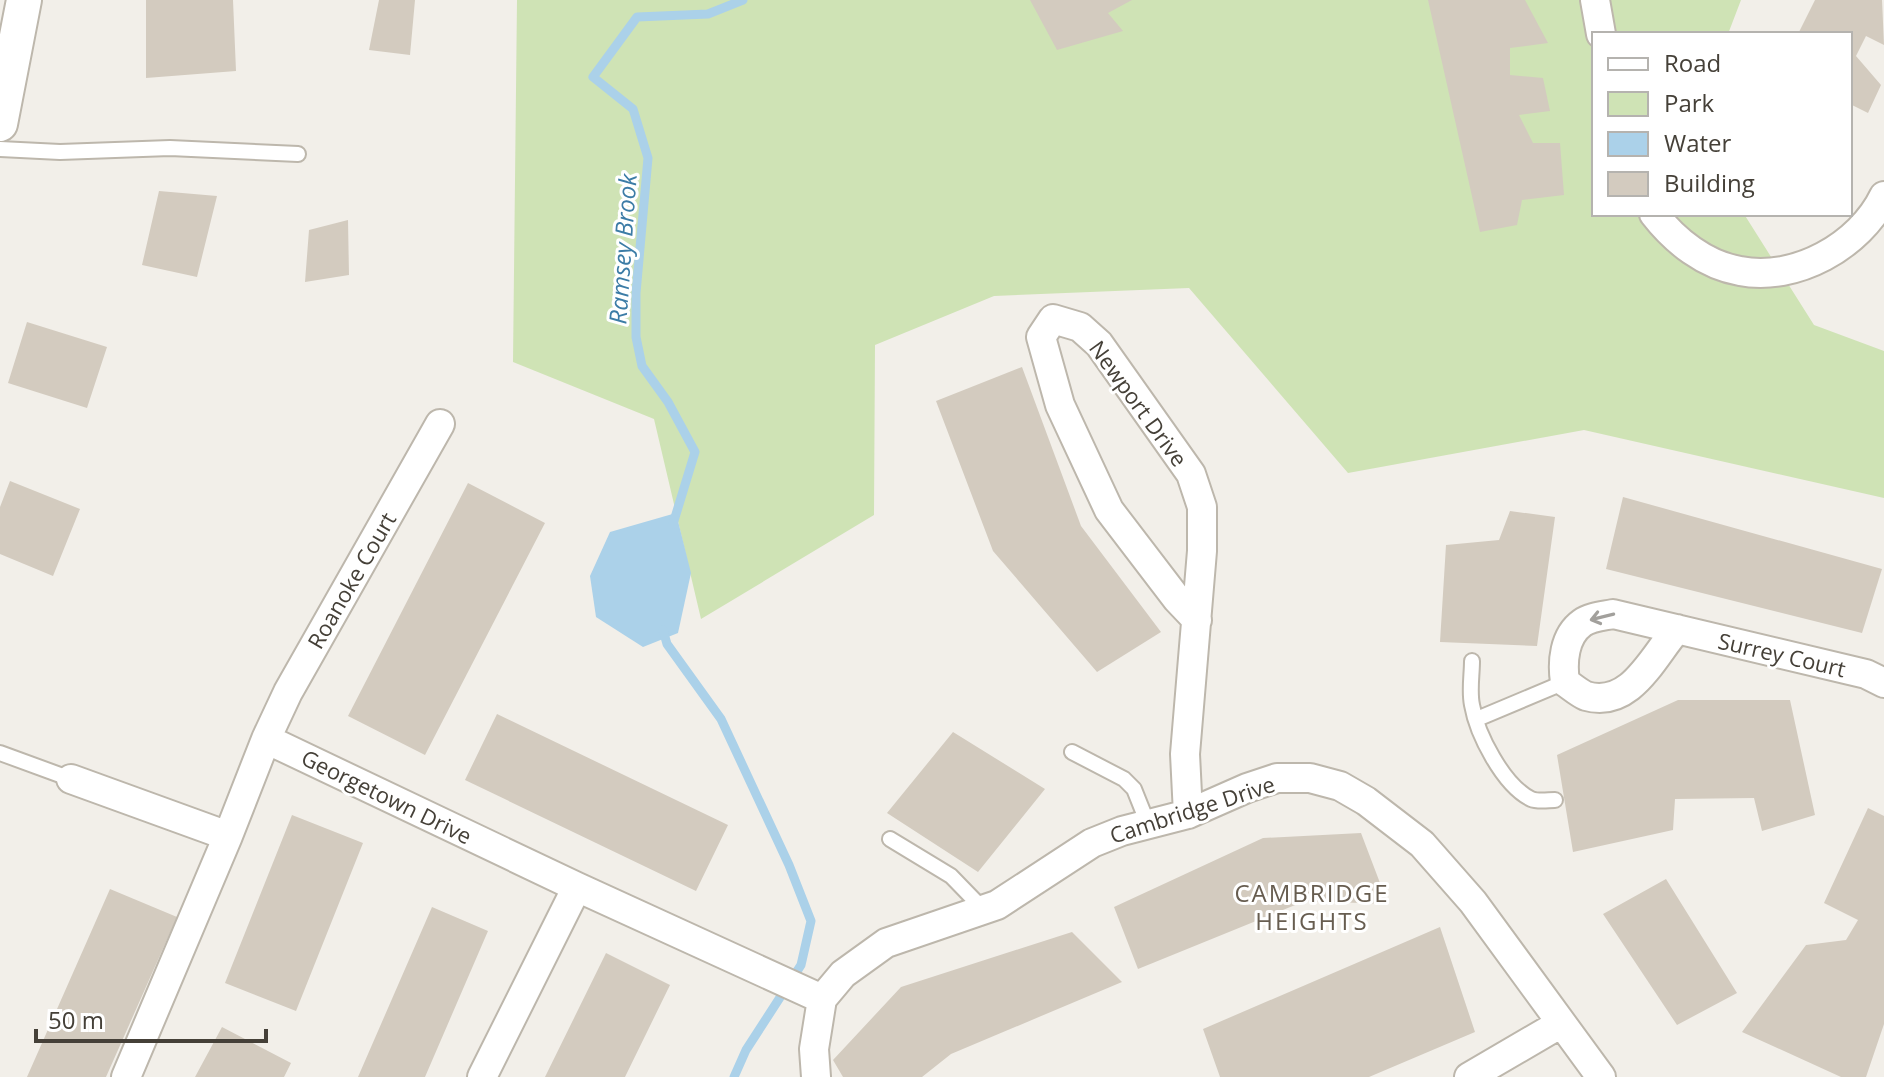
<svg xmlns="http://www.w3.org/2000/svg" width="1884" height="1077" font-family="'Open Sans',sans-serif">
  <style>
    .green { fill: #cfe3b5 }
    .water { fill: #abd1e9 }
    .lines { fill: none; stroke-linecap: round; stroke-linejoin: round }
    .stream { stroke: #abd1e9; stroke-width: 9 }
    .building { fill: #d3cbbf }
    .service-casing { stroke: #bdb7ac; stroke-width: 18 }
    .minor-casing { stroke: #bdb7ac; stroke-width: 32 }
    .tertiary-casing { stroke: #bdb7ac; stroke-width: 38 }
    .service { stroke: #fff; stroke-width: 14 }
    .minor { stroke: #fff; stroke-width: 28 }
    .tertiary { stroke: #fff; stroke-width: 34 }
    .oneway { stroke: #a2a09c }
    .labels { text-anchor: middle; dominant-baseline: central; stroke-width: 6; stroke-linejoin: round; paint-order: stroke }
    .street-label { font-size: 22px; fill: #454038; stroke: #fff }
    .water-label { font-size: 24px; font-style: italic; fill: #3c7ca6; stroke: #fff }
    .neighbourhood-label { font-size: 24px; letter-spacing: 2px; fill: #675d50; stroke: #fff }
  </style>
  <rect width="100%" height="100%" fill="#f2efe9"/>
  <path class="green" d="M 517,0 L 1741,0 L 1728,34 L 1594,34 L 1594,214 L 1744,214 L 1814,325 L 1884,351 L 1884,498 L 1584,430 L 1348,473 L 1189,288 L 994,296 L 875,345 L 874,515 L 701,619 L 654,419 L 513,362 Z"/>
  <path class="water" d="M 676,513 L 691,573 L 678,633 L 643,647 L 596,617 L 590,576 L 610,532 Z"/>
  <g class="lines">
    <path class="stream" d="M 673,524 L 695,452 L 668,402 L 642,366 L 636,337 L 636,293 L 648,158 L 633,109 L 593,77 L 637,17 L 708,14 L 743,0
      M 663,630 L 667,644 L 721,719 L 789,865 L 811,921 L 801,965 L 746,1050 L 734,1077"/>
  </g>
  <path class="building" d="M 146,0 L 233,0 L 236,71 L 146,78 Z
    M 379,0 L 415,0 L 410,55 L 369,50 Z
    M 1030,0 L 1132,0 L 1108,13 L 1123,31 L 1057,50 Z
    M 1428,0 L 1525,0 L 1548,43 L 1510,48 L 1510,75 L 1543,78 L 1550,111 L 1519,115 L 1533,143 L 1560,143 L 1564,195 L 1522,200 L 1517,225 L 1480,232 Z
    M 1815,0 L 1882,0 L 1884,45 L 1866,36 L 1856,56 L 1881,85 L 1868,113 L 1850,104 L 1850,34 L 1798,34 Z
    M 159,191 L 217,196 L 197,277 L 142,265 Z
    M 348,220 L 349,275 L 305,282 L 309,230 Z
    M 27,322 L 107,347 L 87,408 L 8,383 Z
    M 1022,367 L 1081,526 L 1161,632 L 1097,672 L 993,551 L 936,401 Z
    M 10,481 L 80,509 L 53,576 L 0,554 L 0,507 Z
    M 468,483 L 545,523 L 425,755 L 348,716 Z
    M 1623,497 L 1882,569 L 1862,633 L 1606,569 Z
    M 1510,511 L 1555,517 L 1537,646 L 1440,642 L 1446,545 L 1499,540 Z
    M 1678,700 L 1790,700 L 1815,815 L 1762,831 L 1754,798 L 1675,799 L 1673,830 L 1573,852 L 1557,755 Z
    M 497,714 L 728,825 L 696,891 L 465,780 Z
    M 953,732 L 1045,789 L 978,872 L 887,813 Z
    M 1868,808 L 1884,816 L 1884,1024 L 1866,1077 L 1841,1077 L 1742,1032 L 1806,945 L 1846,940 L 1858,920 L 1824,903 Z
    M 292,815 L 363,843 L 296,1011 L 225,983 Z
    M 1361,833 L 1388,904 L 1305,901 L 1138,969 L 1114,907 L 1263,838 Z
    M 1666,879 L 1737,993 L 1677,1025 L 1603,914 Z
    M 110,889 L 177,917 L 106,1077 L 27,1077 Z
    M 432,907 L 488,931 L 425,1077 L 358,1077 Z
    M 1440,927 L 1475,1032 L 1369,1077 L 1220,1077 L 1203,1029 Z
    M 1072,932 L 1122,982 L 951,1054 L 922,1077 L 843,1077 L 833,1060 L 901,987 Z
    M 606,953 L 670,985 L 625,1077 L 545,1077 Z
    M 222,1027 L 291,1063 L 284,1077 L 195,1077 Z"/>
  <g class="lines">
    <g class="service-casing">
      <path id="service" d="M 0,149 L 60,152 L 170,148 L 298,154
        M 1472,661 C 1472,675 1469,691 1472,705 C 1477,734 1503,785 1531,799 C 1538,802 1548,800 1555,800
        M 1477,719 L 1565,682
        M 1072,752 L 1124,779 L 1134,789 L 1148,824
        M 0,753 L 71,779
        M 890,839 L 951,876 L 983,909"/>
    </g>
    <g class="minor-casing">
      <path id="minor" d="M 1595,0 L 1601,34
        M 1654,214 C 1675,241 1705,265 1740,271 C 1795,282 1860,246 1884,196
        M 1677,629 C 1653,656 1631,709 1586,696 C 1579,693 1571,686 1565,682 C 1562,662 1564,636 1582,623 C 1590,617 1604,616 1613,614 L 1866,674 L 1884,683
        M 266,739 L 288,692 L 440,424
        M 71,779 L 228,836
        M 1188,814 L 1185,754 L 1202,551 L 1202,507 L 1191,474 L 1099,344 L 1080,327 L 1053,319 L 1041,337 L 1060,405 L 1109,510 L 1177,599 L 1197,620
        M 126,1077 L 228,836 L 266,739 L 577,887 L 822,999
        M 482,1077 L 577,887
        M 816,1077 L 814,1049 L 822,999 L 843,974 L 886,943 L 997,905 L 1092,843 L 1122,831 L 1188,814 L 1247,788 L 1277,778 L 1310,778 L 1340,786 L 1366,801 L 1422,844 L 1473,902 L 1601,1077
        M 1469,1077 L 1560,1024"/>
    </g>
    <g class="tertiary-casing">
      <path id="tertiary" d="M 0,124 L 24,0"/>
    </g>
    <use href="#service" class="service"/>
    <use href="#minor" class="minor"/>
    <use href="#tertiary" class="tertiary"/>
  </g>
  <defs><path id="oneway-shaft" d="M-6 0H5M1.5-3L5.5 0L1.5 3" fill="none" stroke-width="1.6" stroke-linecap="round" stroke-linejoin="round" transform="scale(2)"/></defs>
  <use class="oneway" href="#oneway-shaft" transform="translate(1602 617) rotate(166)"/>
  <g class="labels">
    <g class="street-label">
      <text transform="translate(1139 403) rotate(54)">Newport Drive</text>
      <text transform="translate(351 580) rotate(-60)">Roanoke Court</text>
      <text transform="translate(1782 654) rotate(13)">Surrey Court</text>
      <text transform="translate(387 796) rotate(26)">Georgetown Drive</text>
      <text transform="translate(1192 809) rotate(-18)">Cambridge Drive</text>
    </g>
    <g class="water-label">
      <text transform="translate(622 249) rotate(-86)">Ramsey Brook</text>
    </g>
    <g class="neighbourhood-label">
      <text x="1312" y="892">CAMBRIDGE<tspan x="1312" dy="28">HEIGHTS</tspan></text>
    </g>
  </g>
  <rect x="1592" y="32" width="260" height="184" fill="#ffffff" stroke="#b5b3af" stroke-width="2"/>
  <rect x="1608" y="58" width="40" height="12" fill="#ffffff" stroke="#b5b3af" stroke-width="2"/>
  <text x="1664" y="72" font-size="24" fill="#454038">Road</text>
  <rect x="1608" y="92" width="40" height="24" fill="#cfe3b5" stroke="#b5b3af" stroke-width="2"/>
  <text x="1664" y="112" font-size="24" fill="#454038">Park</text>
  <rect x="1608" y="132" width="40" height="24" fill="#abd1e9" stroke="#b5b3af" stroke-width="2"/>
  <text x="1664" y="152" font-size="24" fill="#454038">Water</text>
  <rect x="1608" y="172" width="40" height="24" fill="#d3cbbf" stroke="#b5b3af" stroke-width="2"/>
  <text x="1664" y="192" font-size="24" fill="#454038">Building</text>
  <path d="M36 1029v12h230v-12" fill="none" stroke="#454038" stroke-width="4"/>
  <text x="48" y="1029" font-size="24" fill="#454038" stroke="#ffffff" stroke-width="6" paint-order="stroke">50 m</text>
</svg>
